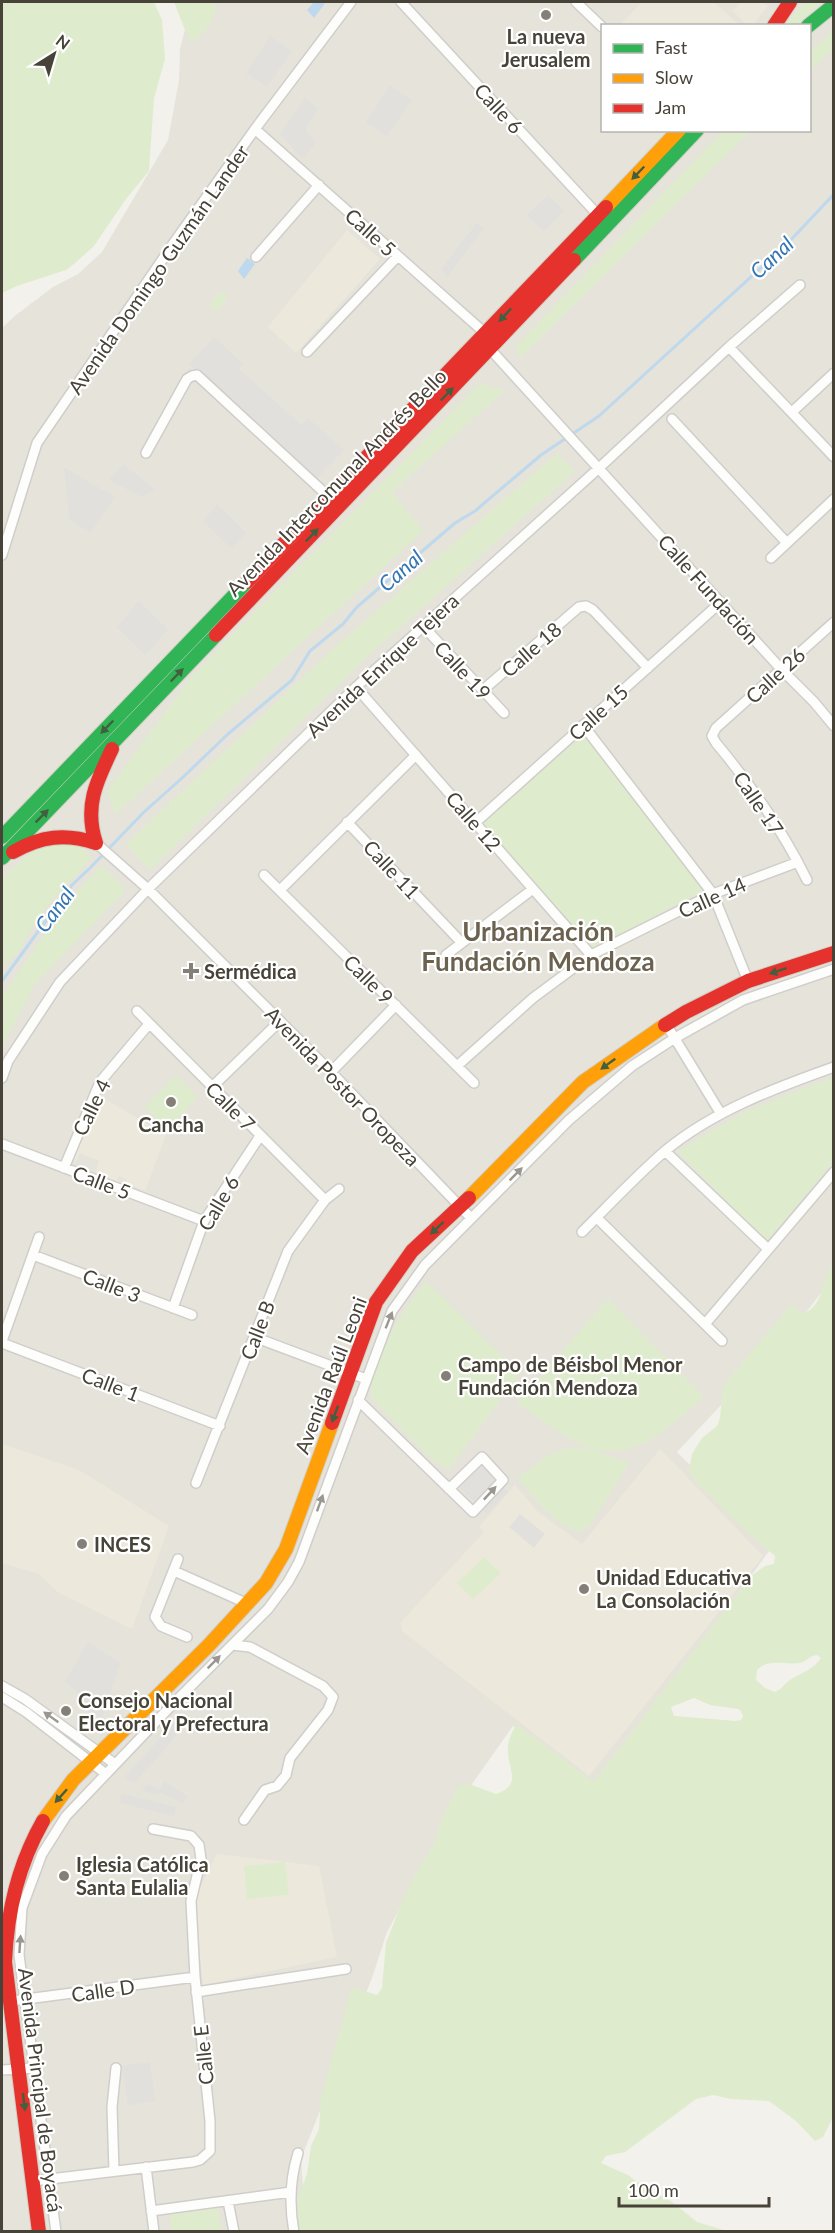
<svg xmlns="http://www.w3.org/2000/svg" width="835" height="2233" font-family="Lato,sans-serif">
  <style>
    .residential { fill: #e5e3da; fill-rule: evenodd }
    .education { fill: #ece9dc }
    .green { fill: #deeccd; fill-rule: evenodd }
    .parking { fill: #e1e0dc }
    .water { fill: #bed8ee }
    .lines { fill: none; stroke-linecap: round; stroke-linejoin: round }
    .stream { stroke: #bed8ee; stroke-width: 3 }
    .street-casing { stroke: #d0ceca; stroke-width: 12 }
    .fast-casing { stroke: #d0cec3; stroke-width: 16 }
    .slow-casing { stroke: #d0cec3; stroke-width: 16 }
    .jam-casing { stroke: #d0cec3; stroke-width: 16 }
    .street { stroke: #fdfdfc; stroke-width: 9 }
    .fast { stroke: #30b455; stroke-width: 14 }
    .slow { stroke: #ff9f0a; stroke-width: 14 }
    .jam { stroke: #e5322d; stroke-width: 14 }
    .oneway { fill: #425f3f }
    .oneway2 { fill: #999790 }
    .poi-dot { fill: #848077; stroke: #fff; stroke-width: 2 }
    .labels { text-anchor: middle; dominant-baseline: central; stroke-width: 4.5; stroke-linejoin: round; paint-order: stroke }
    .poi-label { font-size: 20px; font-weight: bold; fill: #484338; stroke: #fff; text-anchor: start }
    .street-label { font-size: 20px; fill: #484338; stroke: #fff }
    .water-label { font-size: 21px; font-style: italic; fill: #3275b3; stroke: #fff }
    .district-label { font-size: 26px; font-weight: bold; fill: #6b614f; stroke: #fff }
  </style>
  <rect width="100%" height="100%" fill="#f2f1ec"/>
  <path class="residential" d="M 196,2 L 833,2 L 833,1277 L 798,1323 L 677,1452 L 772,1547 L 597,1787 L 513,1726 L 455,1808 L 387,1932 L 372,1978 L 301,2159 L 306,2231 L 2,2232 L 2,328 L 16,315 L 53,287 L 78,274 L 102,252 L 168,140 L 179,80 L 180,49 L 187,21 ZM 602,26 L 810,26 L 810,130 L 602,130 Z"/>
  <path class="education" d="M 642,2 L 713,2 L 740,25 L 620,25 Z
    M 741,2 L 762,2 L 768,6 L 753,25 L 747,25 L 733,11 Z
    M 347,230 L 380,259 L 296,353 L 268,327 Z
    M 100,1096 L 166,1135 L 145,1191 L 126,1183 L 127,1179 L 119,1176 L 116,1182 L 95,1174 L 99,1161 L 80,1153 L 74,1165 L 73,1154 Z
    M 2,1444 L 79,1470 L 169,1526 L 132,1629 L 59,1593 L 39,1574 L 2,1563 Z
    M 660,1449 L 763,1556 L 589,1776 L 402,1631 L 401,1622 L 484,1532 L 479,1527 L 515,1485 L 537,1511 L 582,1544 Z
    M 217,1854 L 319,1866 L 337,1957 L 203,1985 L 198,1936 L 197,1894 Z"/>
  <path class="green" d="M 2,2 L 154,2 L 162,20 L 165,59 L 154,98 L 149,171 L 126,199 L 94,246 L 74,264 L 66,270 L 17,286 L 2,293 Z
    M 174,2 L 213,2 L 216,5 C 214,20 205,35 192,42 L 187,35 Z
    M 805,2 L 820,2 L 796,25 L 784,25 Z
    M 833,30 L 833,49 L 810,72 L 810,52 Z
    M 723,131 L 751,131 L 521,357 L 515,347 Z
    M 220,291 L 228,297 L 217,312 L 210,304 Z
    M 479,384 L 505,390 L 392,492 L 423,531 L 115,815 L 107,791 L 192,676 Z
    M 557,453 L 575,471 L 366,658 L 150,870 L 126,844 L 333,649 Z
    M 584,735 L 703,891 L 592,949 L 482,824 Z
    M 68,842 L 81,848 L 92,857 C 84,865 78,877 69,881 L 39,916 L 20,949 L 2,970 L 2,879 L 32,851 Z
    M 101,865 L 126,890 L 35,984 L 2,1047 L 2,996 L 62,909 Z
    M 176,1075 L 198,1097 L 167,1129 L 144,1107 Z
    M 833,1077 L 833,1162 L 766,1242 L 677,1151 L 744,1112 Z
    M 833,1264 L 834,2115 L 823,2137 L 815,2141 L 796,2121 L 769,2101 L 731,2099 L 713,2095 L 696,2099 L 625,2152 L 606,2156 L 601,2163 L 628,2175 L 644,2187 L 671,2201 L 697,2222 L 727,2231 L 297,2232 L 297,2200 L 307,2174 L 311,2146 L 319,2129 L 321,2097 L 352,1987 L 377,1995 L 382,1988 L 386,1943 L 402,1902 L 415,1875 L 434,1845 L 440,1823 L 459,1785 L 469,1784 L 496,1794 C 523,1784 508,1770 508,1751 C 507,1741 512,1733 516,1724 L 594,1782 L 751,1576 L 765,1566 L 774,1564 L 775,1556 L 741,1527 L 693,1479 L 689,1471 L 692,1454 L 702,1438 L 717,1426 L 720,1418 L 723,1386 L 792,1304 L 802,1314 C 826,1305 819,1282 833,1264 ZM 817,1655 L 821,1658 C 813,1670 802,1672 790,1680 C 784,1684 782,1689 775,1692 L 765,1688 L 756,1680 L 757,1670 C 768,1658 784,1665 799,1663 C 806,1662 809,1656 817,1655 ZM 694,1698 L 710,1705 L 738,1709 L 741,1711 L 743,1716 L 741,1720 L 736,1721 L 674,1716 L 671,1707 Z
    M 426,1281 L 520,1374 L 449,1469 L 434,1462 L 371,1398 C 368,1362 404,1309 426,1281 Z
    M 608,1299 L 704,1397 C 665,1432 625,1472 571,1439 C 552,1428 535,1415 517,1403 Z
    M 567,1448 L 589,1449 L 629,1463 L 590,1525 L 581,1532 C 557,1528 533,1495 517,1478 L 549,1455 Z
    M 484,1557 L 501,1573 L 473,1599 L 457,1583 Z
    M 285,1862 L 289,1895 L 247,1899 L 244,1866 Z
    M 218,2208 L 221,2230 L 172,2231 L 169,2214 Z"/>
  <path class="parking" d="M 270,36 L 292,51 L 267,87 L 246,73 Z
    M 390,86 L 412,100 L 387,136 L 366,122 Z
    M 305,98 L 318,109 L 305,130 L 316,143 L 303,159 L 280,134 Z
    M 548,195 L 564,211 L 544,231 L 527,215 Z
    M 477,223 L 484,229 L 447,277 L 441,269 Z
    M 214,337 L 243,364 L 239,369 L 301,425 L 308,418 L 344,450 L 316,479 L 189,364 Z
    M 123,464 L 155,489 L 142,497 L 109,480 Z
    M 64,467 L 115,497 L 90,533 L 69,519 Z
    M 217,504 L 246,533 L 231,548 L 203,521 Z
    M 139,601 L 168,630 L 145,655 L 117,627 Z
    M 482,1466 L 508,1492 L 487,1514 L 460,1488 Z
    M 520,1514 L 545,1534 L 534,1548 L 509,1527 Z
    M 88,1642 L 120,1663 L 98,1731 L 84,1721 L 91,1704 L 65,1682 Z
    M 178,1718 L 185,1725 L 153,1763 L 134,1783 L 124,1778 Z
    M 164,1781 L 187,1796 L 183,1803 L 161,1793 L 155,1795 L 142,1790 L 148,1783 L 159,1790 Z
    M 121,1794 L 176,1807 L 174,1816 L 120,1803 Z
    M 150,2062 L 155,2101 L 128,2105 L 122,2066 Z"/>
  <path class="water" d="M 314,2 L 325,3 L 314,18 L 307,10 Z
    M 247,258 L 255,264 L 244,279 L 238,271 Z"/>
  <g class="lines">
    <path class="stream" d="M 2,981 L 72,885 L 90,868 L 144,812 L 181,779 L 228,734 L 292,680 L 310,651 L 343,624 L 357,607 L 455,523 L 475,511 L 541,455 L 599,416 L 788,243 L 834,194"/>
    <g class="street-casing">
      <path id="street" d="M 401,2 L 598,215
        M 576,2 L 602,27
        M 255,129 L 486,334
        M 256,257 L 319,185
        M 729,347 L 834,457
        M 490,349 L 782,670 L 814,702 L 834,726
        M 307,352 L 398,256
        M 792,412 L 834,373
        M 672,419 L 787,543
        M 146,453 L 187,379 L 192,376 L 197,375 L 329,497
        M 2,555 L 37,443 L 173,244 L 255,129 L 351,2
        M 771,558 L 834,499
        M 423,626 L 504,713
        M 356,687 L 591,955
        M 483,690 L 579,607 L 586,606 L 593,610 L 648,668
        M 583,725 L 713,894 L 748,981
        M 347,822 L 461,942
        M 475,823 L 721,602
        M 96,843 L 148,889 L 331,1072 L 471,1218
        M 264,875 L 474,1083
        M 807,880 C 782,829 752,786 716,743 L 712,736 L 716,728 L 834,622
        M 280,890 L 416,755
        M 446,955 L 533,889
        M 137,1011 L 325,1200
        M 666,1024 L 721,1114
        M 457,1066 L 533,998 L 591,955 L 713,894 L 798,862
        M 331,1072 L 396,1005
        M 2,1078 L 8,1061 L 60,982 L 148,889 L 356,687 L 599,468 L 729,347 L 800,285
        M 212,1087 L 280,1021
        M 2,1144 L 204,1221
        M 665,1151 L 768,1249
        M 64,1168 L 100,1082 L 149,1024
        M 597,1218 L 722,1341
        M 582,1232 C 609,1205 636,1176 665,1151 C 713,1111 775,1088 834,1067
        M 33,1255 L 192,1315
        M 173,1308 L 204,1221 L 260,1136
        M 705,1324 L 834,1172
        M 254,1337 L 366,1379
        M 2,1341 L 39,1237
        M 2,1343 L 220,1426
        M 358,1400 L 473,1512 L 503,1480 L 482,1457 L 449,1489
        M 196,1483 L 288,1251 L 325,1200 L 339,1189
        M 178,1559 L 155,1617 L 161,1626 L 187,1637
        M 174,1571 L 248,1604
        M 232,1645 L 250,1647 L 323,1686 L 333,1697 L 328,1710 L 290,1758 L 286,1775 L 277,1786 L 265,1790 L 244,1820
        M 2,1686 L 25,1699 L 115,1764
        M 2,1697 L 26,1712 L 106,1774
        M 196,1992 L 346,1969
        M 11,2001 L 195,1977
        M 2,2070 L 35,2068
        M 146,2167 L 154,2232
        M 114,2171 L 112,2107 L 116,2068
        M 33,2181 L 193,2162 L 200,2160 L 210,2151 L 210,2121 L 195,1977 L 191,1901 L 201,1859 L 199,1845 L 191,1836 L 153,1829
        M 228,2201 L 234,2232
        M 151,2211 L 291,2192
        M 56,2232 L 19,1955 L 22,1908 L 42,1854 L 66,1816 L 169,1708 L 268,1609 L 288,1582 L 299,1562 L 392,1311 L 425,1265 L 569,1120 L 632,1066 L 675,1038 L 743,1000 L 834,969
        M 294,2232 C 289,2205 290,2179 298,2153"/>
    </g>
    <g class="fast-casing">
      <path id="fast" d="M 808,26 L 834,5
        M 574,260 L 697,130
        M 2,837 L 247,582
        M 2,858 L 216,635"/>
    </g>
    <g class="slow-casing">
      <path id="slow" d="M 606,207 L 679,130
        M 469,1198 L 583,1082 L 665,1025
        M 43,1821 L 73,1780 L 209,1645 L 266,1583 L 286,1549 L 332,1423"/>
    </g>
    <g class="jam-casing">
      <path id="jam" d="M 774,26 L 790,2
        M 247,582 L 606,207
        M 216,635 L 574,260
        M 96,843 C 84,807 96,782 112,749
        M 13,852 C 41,836 65,833 96,843
        M 665,1025 L 686,1012 L 748,981 L 834,953
        M 332,1423 L 376,1302 L 412,1251 L 469,1198
        M 39,2232 L 5,1962 C 7,1911 18,1865 43,1821"/>
    </g>
    <use href="#street" class="street"/>
    <use href="#fast" class="fast"/>
    <use href="#slow" class="slow"/>
    <use href="#jam" class="jam"/>
  </g>
  <defs><path id="oneway-solid" d="M-6-.8H1V-3.2L6.5 0L1 3.2V.8H-6Z" transform="scale(1.5)"/></defs>
  <g class="oneway">
    <use href="#oneway-solid" transform="translate(638 173) rotate(134)"/>
    <use href="#oneway-solid" transform="translate(505 315) rotate(133)"/>
    <use href="#oneway-solid" transform="translate(447 394) rotate(-46)"/>
    <use href="#oneway-solid" transform="translate(312 535) rotate(-46)"/>
    <use href="#oneway-solid" transform="translate(177 675) rotate(-46)"/>
    <use href="#oneway-solid" transform="translate(107 727) rotate(134)"/>
    <use href="#oneway-solid" transform="translate(42 816) rotate(-45)"/>
    <use href="#oneway-solid" transform="translate(778 971) rotate(162)"/>
    <use href="#oneway-solid" transform="translate(608 1064) rotate(144)"/>
    <use href="#oneway-solid" transform="translate(437 1228) rotate(137)"/>
    <use href="#oneway-solid" transform="translate(335 1414) rotate(110)"/>
    <use href="#oneway-solid" transform="translate(61 1796) rotate(132)"/>
    <use href="#oneway-solid" transform="translate(24 2102) rotate(83)"/>
  </g>
  <g class="oneway2">
    <use href="#oneway-solid" transform="translate(516 1174) rotate(-45)"/>
    <use href="#oneway-solid" transform="translate(389 1320) rotate(-68)"/>
    <use href="#oneway-solid" transform="translate(490 1493) rotate(-47)"/>
    <use href="#oneway-solid" transform="translate(320 1503) rotate(-70)"/>
    <use href="#oneway-solid" transform="translate(214 1662) rotate(-45)"/>
    <use href="#oneway-solid" transform="translate(51 1717) rotate(-145)"/>
    <use href="#oneway-solid" transform="translate(20 1944) rotate(-86)"/>
  </g>
  <g class="poi-dot">
    <circle cx="546" cy="15" r="6"/>
    <path d="M188 962h6v6h6v6h-6v6h-6v-6h-6v-6h6z"/>
    <circle cx="171" cy="1102" r="6"/>
    <circle cx="446" cy="1376" r="6"/>
    <circle cx="82" cy="1544" r="6"/>
    <circle cx="584" cy="1589" r="6"/>
    <circle cx="66" cy="1711" r="6"/>
    <circle cx="64" cy="1876" r="6"/>
  </g>
  <g class="labels">
    <g class="poi-label">
      <text x="546" y="36" text-anchor="middle">La nueva<tspan x="546" dy="23">Jerusalem</tspan></text>
      <text x="204" y="971">Sermédica</text>
      <text x="171" y="1124" text-anchor="middle">Cancha</text>
      <text x="458" y="1364">Campo de Béisbol Menor<tspan x="458" dy="23">Fundación Mendoza</tspan></text>
      <text x="94" y="1544">INCES</text>
      <text x="596" y="1577">Unidad Educativa<tspan x="596" dy="23">La Consolación</tspan></text>
      <text x="78" y="1700">Consejo Nacional<tspan x="78" dy="23">Electoral y Prefectura</tspan></text>
      <text x="76" y="1864">Iglesia Católica<tspan x="76" dy="23">Santa Eulalia</tspan></text>
    </g>
    <g class="street-label">
      <text transform="translate(499 108) rotate(47)">Calle 6</text>
      <text transform="translate(371 232) rotate(42)">Calle 5</text>
      <text transform="translate(158 269) rotate(-55)">Avenida Domingo Guzmán Lander</text>
      <text transform="translate(336 482) rotate(-46)">Avenida Intercomunal Andrés Bello</text>
      <text transform="translate(709 589) rotate(48)">Calle Fundación</text>
      <text transform="translate(531 649) rotate(-41)">Calle 18</text>
      <text transform="translate(382 665) rotate(-43)">Avenida Enrique Tejera</text>
      <text transform="translate(463 670) rotate(47)">Calle 19</text>
      <text transform="translate(775 675) rotate(-42)">Calle 26</text>
      <text transform="translate(598 712) rotate(-42)">Calle 15</text>
      <text transform="translate(759 803) rotate(56)">Calle 17</text>
      <text transform="translate(474 821) rotate(49)">Calle 12</text>
      <text transform="translate(392 869) rotate(47)">Calle 11</text>
      <text transform="translate(712 897) rotate(-24)">Calle 14</text>
      <text transform="translate(369 979) rotate(45)">Calle 9</text>
      <text transform="translate(343 1086) rotate(46)">Avenida Postor Oropeza</text>
      <text transform="translate(231 1106) rotate(45)">Calle 7</text>
      <text transform="translate(91 1107) rotate(-64)">Calle 4</text>
      <text transform="translate(102 1182) rotate(21)">Calle 5</text>
      <text transform="translate(218 1203) rotate(-59)">Calle 6</text>
      <text transform="translate(112 1285) rotate(21)">Calle 3</text>
      <text transform="translate(257 1330) rotate(-69)">Calle B</text>
      <text transform="translate(330 1375) rotate(-69)">Avenida Raúl Leoni</text>
      <text transform="translate(111 1384) rotate(21)">Calle 1</text>
      <text transform="translate(103 1990) rotate(-8)">Calle D</text>
      <text transform="translate(203 2055) rotate(-96)">Calle E</text>
      <text transform="translate(41 2090) rotate(83)">Avenida Principal de Boyacá</text>
    </g>
    <g class="water-label">
      <text transform="translate(771 257) rotate(-43)">Canal</text>
      <text transform="translate(400 570) rotate(-41)">Canal</text>
      <text transform="translate(54 909) rotate(-53)">Canal</text>
    </g>
    <g class="district-label">
      <text x="538" y="931">Urbanización<tspan x="538" dy="30">Fundación Mendoza</tspan></text>
    </g>
  </g>
  <rect width="835" height="2233" fill="none" stroke="#484338" stroke-width="6"/>
  <rect x="601" y="24" width="210" height="108" fill="#ffffff" stroke="#b6b4af" stroke-width="1.5"/>
  <rect x="613" y="44" width="30" height="9" fill="#30b455" stroke="#b6b4af" stroke-width="1.5"/>
  <text x="655" y="54" font-size="18" fill="#484338">Fast</text>
  <rect x="613" y="74" width="30" height="9" fill="#ff9f0a" stroke="#b6b4af" stroke-width="1.5"/>
  <text x="655" y="84" font-size="18" fill="#484338">Slow</text>
  <rect x="613" y="104" width="30" height="9" fill="#e5322d" stroke="#b6b4af" stroke-width="1.5"/>
  <text x="655" y="114" font-size="18" fill="#484338">Jam</text>
  <g transform="translate(54 54) rotate(37)" stroke="#ffffff" stroke-width="4.5" paint-order="stroke">
  <path d="M0-4.5L10 22L0 15L-10 22Z" fill="#484338"/>
  <text y="-9" font-size="16" font-weight="bold" text-anchor="middle" fill="#484338">N</text>
  </g>
  <path d="M619 2197v9h150v-9" fill="none" stroke="#484338" stroke-width="3"/>
  <text x="628" y="2197" font-size="18" fill="#484338" stroke="#ffffff" stroke-width="4.5" paint-order="stroke">100 m</text>
</svg>
